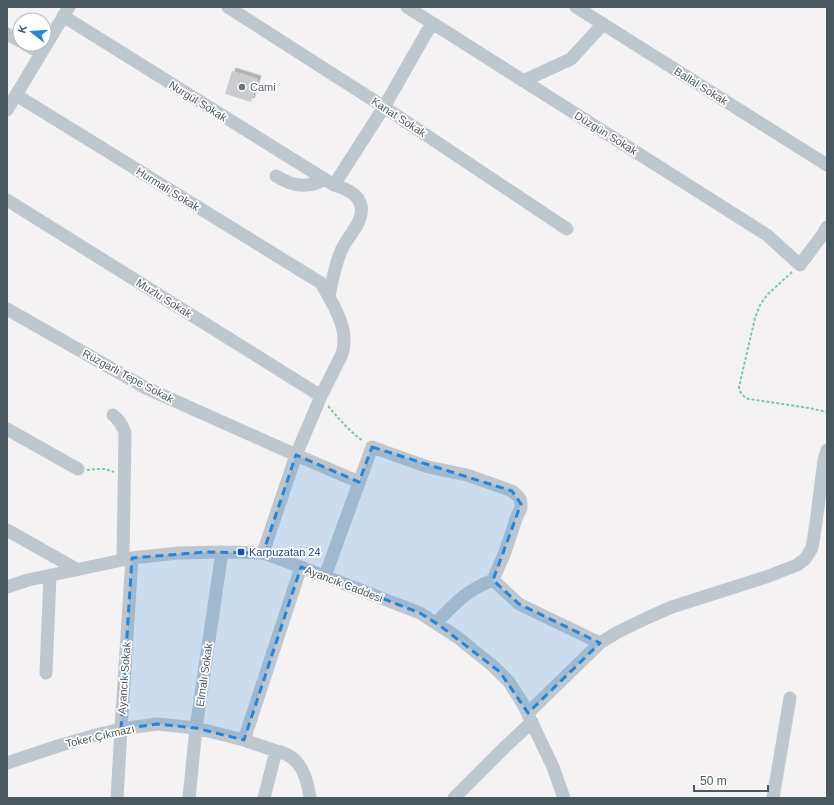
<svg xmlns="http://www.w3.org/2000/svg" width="834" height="805" font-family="Helvetica,sans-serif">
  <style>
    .building { fill: #c9cdd0; filter: url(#shadow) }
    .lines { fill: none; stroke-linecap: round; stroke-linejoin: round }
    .path { stroke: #7dca9d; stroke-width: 2; stroke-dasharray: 3 2; stroke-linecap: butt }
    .minor { stroke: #bec7cd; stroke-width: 13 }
    .marked { fill: #2486db; fill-opacity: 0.2; stroke: #2486db; stroke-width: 3; stroke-dasharray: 8 5; stroke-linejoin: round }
    .worship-dot { fill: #6b7280; stroke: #fff; stroke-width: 1.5 }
    .transit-dot { fill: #1a4fb4; stroke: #fff; stroke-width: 1.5 }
    .labels { text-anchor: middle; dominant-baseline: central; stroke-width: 3.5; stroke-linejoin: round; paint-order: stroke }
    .street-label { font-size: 11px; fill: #4a575e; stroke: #fff }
    .worship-label { font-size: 11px; fill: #5b616d; stroke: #fff; text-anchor: start }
    .transit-label { font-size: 11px; fill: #164399; stroke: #fff; text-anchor: start }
  </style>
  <defs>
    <filter id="shadow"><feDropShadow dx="3.5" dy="-3.5" stdDeviation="0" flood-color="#0004"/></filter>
  </defs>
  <rect width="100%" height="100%" fill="#f4f2f2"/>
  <path class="building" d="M 232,71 L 258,79 L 251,102 L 225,94 Z"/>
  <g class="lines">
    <path class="path" d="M 792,272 L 767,295 L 760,305 L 755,318 L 739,387 C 740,393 743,397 749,399 L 809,408 L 827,412
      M 328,406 C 339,419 349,431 363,441
      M 87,470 L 98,469 L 105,469 L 114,472"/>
    <path class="minor" d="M 228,7 L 384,107 L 567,229
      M 407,7 L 767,235 L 800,265 L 823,234 L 827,227
      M 576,7 L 827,165
      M 63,16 L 334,185 C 355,191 369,202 357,225 C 352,234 345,241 341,251 C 335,265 332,281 329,296
      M 7,34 L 20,41
      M 25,44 L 41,53
      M 523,81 L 571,59 L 603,24
      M 16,95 L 321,283 C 333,304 350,329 342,354 L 321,396 L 296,455 L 263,553
      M 7,110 L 69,7
      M 276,176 C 292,186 309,189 325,179
      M 334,185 L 384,107 L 432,23
      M 7,200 L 321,396
      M 7,309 L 146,388 L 296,455 L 359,482
      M 113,415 C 119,420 123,426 125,433 L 123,560
      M 7,429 L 78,469
      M 7,530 L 76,569
      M 325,576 L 372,447 L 428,467 L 467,475 L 512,491 L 518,496 L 520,499 L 521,504 L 521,508 L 517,516 L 505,552 L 493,580 L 519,604 L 600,643
      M 7,587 L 28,580 L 132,558 L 178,553 L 222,552 L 263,553 L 301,567 L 420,613 L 457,637 L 493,666 L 509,682 L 523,704 L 553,767 L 564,798
      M 436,623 C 455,603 467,590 493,580
      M 46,673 L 50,575
      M 528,713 L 600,643 L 618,632 L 649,617 L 672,607 L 766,577 L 797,565 L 805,559 L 812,548 L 816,523 L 824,460 L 827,450
      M 244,740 L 301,567
      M 276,751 C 300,755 307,776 310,798
      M 7,763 L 58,746 L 96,735 L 121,729 L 157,724 L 196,728 L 244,740 L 276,751 L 264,798
      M 117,798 L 121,729 L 132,558
      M 189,798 L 196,728 L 222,552
      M 454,798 L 505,747 L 532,722
      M 773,798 L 790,698"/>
  </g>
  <path class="marked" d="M 372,447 L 512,491 L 521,504 L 493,580 L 519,604 L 600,643 L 528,713 L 500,672 L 439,625 L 420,613 L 301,567 L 244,740 L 196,728 L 157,724 L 121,729 L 132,558 L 206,552 L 263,553 L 296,455 L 359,482 Z"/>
  <circle class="worship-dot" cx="242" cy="87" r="4"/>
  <rect class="transit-dot" x="237" y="548" width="8" height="8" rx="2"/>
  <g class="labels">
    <g class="street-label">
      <text transform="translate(701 86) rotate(32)">Ballal Sokak</text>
      <text transform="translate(198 101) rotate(32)">Nurgül Sokak</text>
      <text transform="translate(399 117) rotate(33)">Kanat Sokak</text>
      <text transform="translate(606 133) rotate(32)">Düzgün Sokak</text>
      <text transform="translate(168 189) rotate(32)">Hurmalı Sokak</text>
      <text transform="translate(164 298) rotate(32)">Muzlu Sokak</text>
      <text transform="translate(128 376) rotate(28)">Rüzgarlı Tepe Sokak</text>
      <text transform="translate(344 584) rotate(21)">Ayancık Caddesi</text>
      <text transform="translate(204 675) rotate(-82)">Elmalı Sokak</text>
      <text transform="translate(124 678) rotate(-86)">Ayancık Sokak</text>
      <text transform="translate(100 736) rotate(-13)">Toker Çıkmazı</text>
    </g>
    <g class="worship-label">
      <text x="250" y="87">Cami</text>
    </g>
    <g class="transit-label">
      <text x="249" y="552">Karpuzatan 24</text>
    </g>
  </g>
  <rect width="834" height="805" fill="none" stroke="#4a575e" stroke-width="16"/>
  <g transform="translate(32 32) rotate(287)"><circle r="19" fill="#ffffff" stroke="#b7bcbf"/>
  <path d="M0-3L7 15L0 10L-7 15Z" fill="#2486db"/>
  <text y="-6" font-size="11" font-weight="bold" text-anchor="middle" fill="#4a575e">K</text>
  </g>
  <path d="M694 785v6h74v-6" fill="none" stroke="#4a575e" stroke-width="2"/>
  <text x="700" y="785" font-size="12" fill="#4a575e" stroke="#ffffff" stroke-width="3" paint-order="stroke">50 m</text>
</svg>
